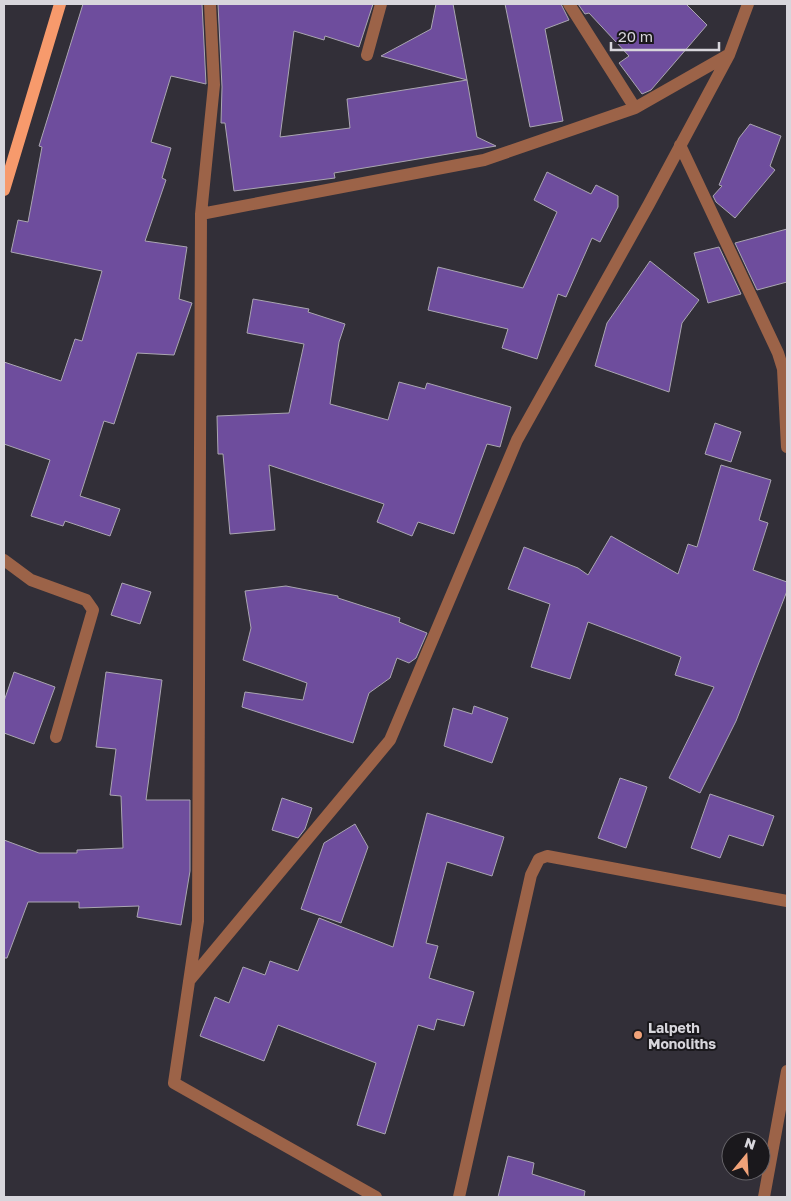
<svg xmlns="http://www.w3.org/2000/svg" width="791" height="1201" font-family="'Golos Text',sans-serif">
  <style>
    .building { fill: #6e4d9d; stroke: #aaa6b1 }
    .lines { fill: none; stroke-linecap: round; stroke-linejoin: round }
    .minor { stroke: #9c6348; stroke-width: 12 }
    .major { stroke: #f79a6c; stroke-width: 12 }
    .poi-dot { fill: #f0a279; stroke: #1a181c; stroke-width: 2 }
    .labels { text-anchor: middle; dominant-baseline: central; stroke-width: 4; stroke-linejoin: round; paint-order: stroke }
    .poi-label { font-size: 14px; font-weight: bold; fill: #d8d6dc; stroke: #1a181c; text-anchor: start }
  </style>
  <rect width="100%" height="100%" fill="#322f38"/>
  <path class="building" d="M 83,4 L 202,4 L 206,84 L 171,76 L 151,142 L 171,148 L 162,178 L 166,180 L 145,241 L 187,247 L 179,299 L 192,303 L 174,355 L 137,353 L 114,424 L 104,421 L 80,496 L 120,509 L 110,536 L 65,521 L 63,526 L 31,516 L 50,460 L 4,444 L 4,362 L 61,381 L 75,339 L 82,341 L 102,271 L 11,252 L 18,220 L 28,222 L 42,147 L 39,146 Z
    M 218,4 L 373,4 L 359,47 L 325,36 L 324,40 L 294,31 L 280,137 L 350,128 L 347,99 L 467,80 L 477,137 L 496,146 L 334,173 L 335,178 L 234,191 L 225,123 L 221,123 L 222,87 Z
    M 436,4 L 453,4 L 467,80 L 381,56 L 431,29 Z
    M 505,4 L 561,4 L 569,20 L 545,29 L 563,121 L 530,127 Z
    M 578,4 L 686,4 L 707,25 L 651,90 L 642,94 L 619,63 L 629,56 L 589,13 L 585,14 Z
    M 750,124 L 781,136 L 770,166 L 775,170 L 735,218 L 716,202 L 713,196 L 722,186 L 719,185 L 739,138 Z
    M 547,172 L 591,194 L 596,185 L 618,196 L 618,207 L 600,242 L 592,238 L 566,297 L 558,294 L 537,359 L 502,348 L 508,329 L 428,310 L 438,267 L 523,288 L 557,212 L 534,200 Z
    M 787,229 L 787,282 L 757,290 L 735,243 Z
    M 719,247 L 741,294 L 708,303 L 694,253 Z
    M 650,261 L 699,300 L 682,323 L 669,392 L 595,366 L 607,323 Z
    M 253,299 L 309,309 L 308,312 L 345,324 L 339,342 L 330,404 L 388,420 L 399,382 L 425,389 L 427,383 L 511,407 L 500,447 L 487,444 L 454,534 L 418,522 L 412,536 L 377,522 L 384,504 L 269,465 L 275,530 L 230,534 L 223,454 L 218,454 L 217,416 L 289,413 L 304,344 L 247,333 Z
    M 715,423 L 741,432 L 731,462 L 705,454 Z
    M 721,465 L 771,480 L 759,520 L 768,523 L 753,570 L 787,582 L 787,591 L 736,721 L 700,793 L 669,778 L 714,687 L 675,675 L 681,657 L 588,622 L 570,679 L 531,667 L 550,604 L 508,589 L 524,547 L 578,568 L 588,575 L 611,536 L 678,574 L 688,544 L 697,547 Z
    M 122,583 L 151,592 L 140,624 L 111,615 Z
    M 286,586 L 338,596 L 338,598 L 400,618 L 399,622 L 427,633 L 416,658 L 409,663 L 397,658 L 390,678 L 369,693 L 353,743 L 242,707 L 245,692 L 303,700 L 307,683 L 243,660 L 251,628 L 245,591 Z
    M 14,672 L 55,687 L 34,744 L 4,733 L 4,701 Z
    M 106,672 L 162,680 L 146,800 L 190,800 L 190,871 L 181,925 L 137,917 L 139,906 L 79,908 L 79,902 L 28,902 L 7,958 L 4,958 L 4,840 L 39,853 L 77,853 L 77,850 L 123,848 L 121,796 L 110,795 L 116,749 L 96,747 Z
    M 474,706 L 508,718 L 492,763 L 444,746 L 453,708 L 472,714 Z
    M 620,778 L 647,787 L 626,848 L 598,838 Z
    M 710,794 L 774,816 L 763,846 L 729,835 L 720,858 L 691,848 Z
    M 282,798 L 312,808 L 305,829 L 298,838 L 272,830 Z
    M 427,813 L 504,837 L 492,876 L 447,862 L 426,943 L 438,946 L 429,978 L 474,992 L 464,1026 L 437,1019 L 434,1030 L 418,1025 L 385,1134 L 357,1125 L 376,1063 L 278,1025 L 264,1061 L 200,1036 L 215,997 L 229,1003 L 243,967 L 265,975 L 270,961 L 298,971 L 319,918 L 393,947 Z
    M 355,824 L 368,847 L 341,923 L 301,909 L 324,843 Z
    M 508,1156 L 534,1163 L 532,1174 L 585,1191 L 584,1197 L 498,1197 Z"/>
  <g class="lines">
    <path class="minor" d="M 210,4 L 214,85 L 201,214 L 198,921 L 174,1083 L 376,1197
      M 569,4 L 635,108
      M 367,55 L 381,4
      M 680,145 L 778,353 L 783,369 L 787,447
      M 201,214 L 484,160 L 635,108 L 728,55
      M 4,560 L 31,580 L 86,600 L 93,610 L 56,737
      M 189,981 L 390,740 L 517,440 L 649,204 L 729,55 L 748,4
      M 459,1197 L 531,875 L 539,859 L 547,856 L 787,901
      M 764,1197 L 787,1071"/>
    <path class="major" d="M 4,190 L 60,4"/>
  </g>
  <circle class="poi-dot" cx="638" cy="1035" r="5"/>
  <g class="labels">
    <g class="poi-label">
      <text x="648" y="1027">Lalpeth<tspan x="648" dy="16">Monoliths</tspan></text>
    </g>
  </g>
  <rect width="791" height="1201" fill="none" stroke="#d8d6dc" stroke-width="10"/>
  <g transform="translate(746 1156) rotate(18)"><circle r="24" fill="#1a181c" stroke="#666469"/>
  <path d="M0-4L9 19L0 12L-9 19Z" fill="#f0a279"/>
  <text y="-8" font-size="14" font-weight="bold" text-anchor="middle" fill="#d8d6dc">N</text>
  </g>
  <path d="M611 42v8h108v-8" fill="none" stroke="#d8d6dc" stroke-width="2.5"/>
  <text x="618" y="42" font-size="15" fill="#d8d6dc" stroke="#1a181c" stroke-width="4" paint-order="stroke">20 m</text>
</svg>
